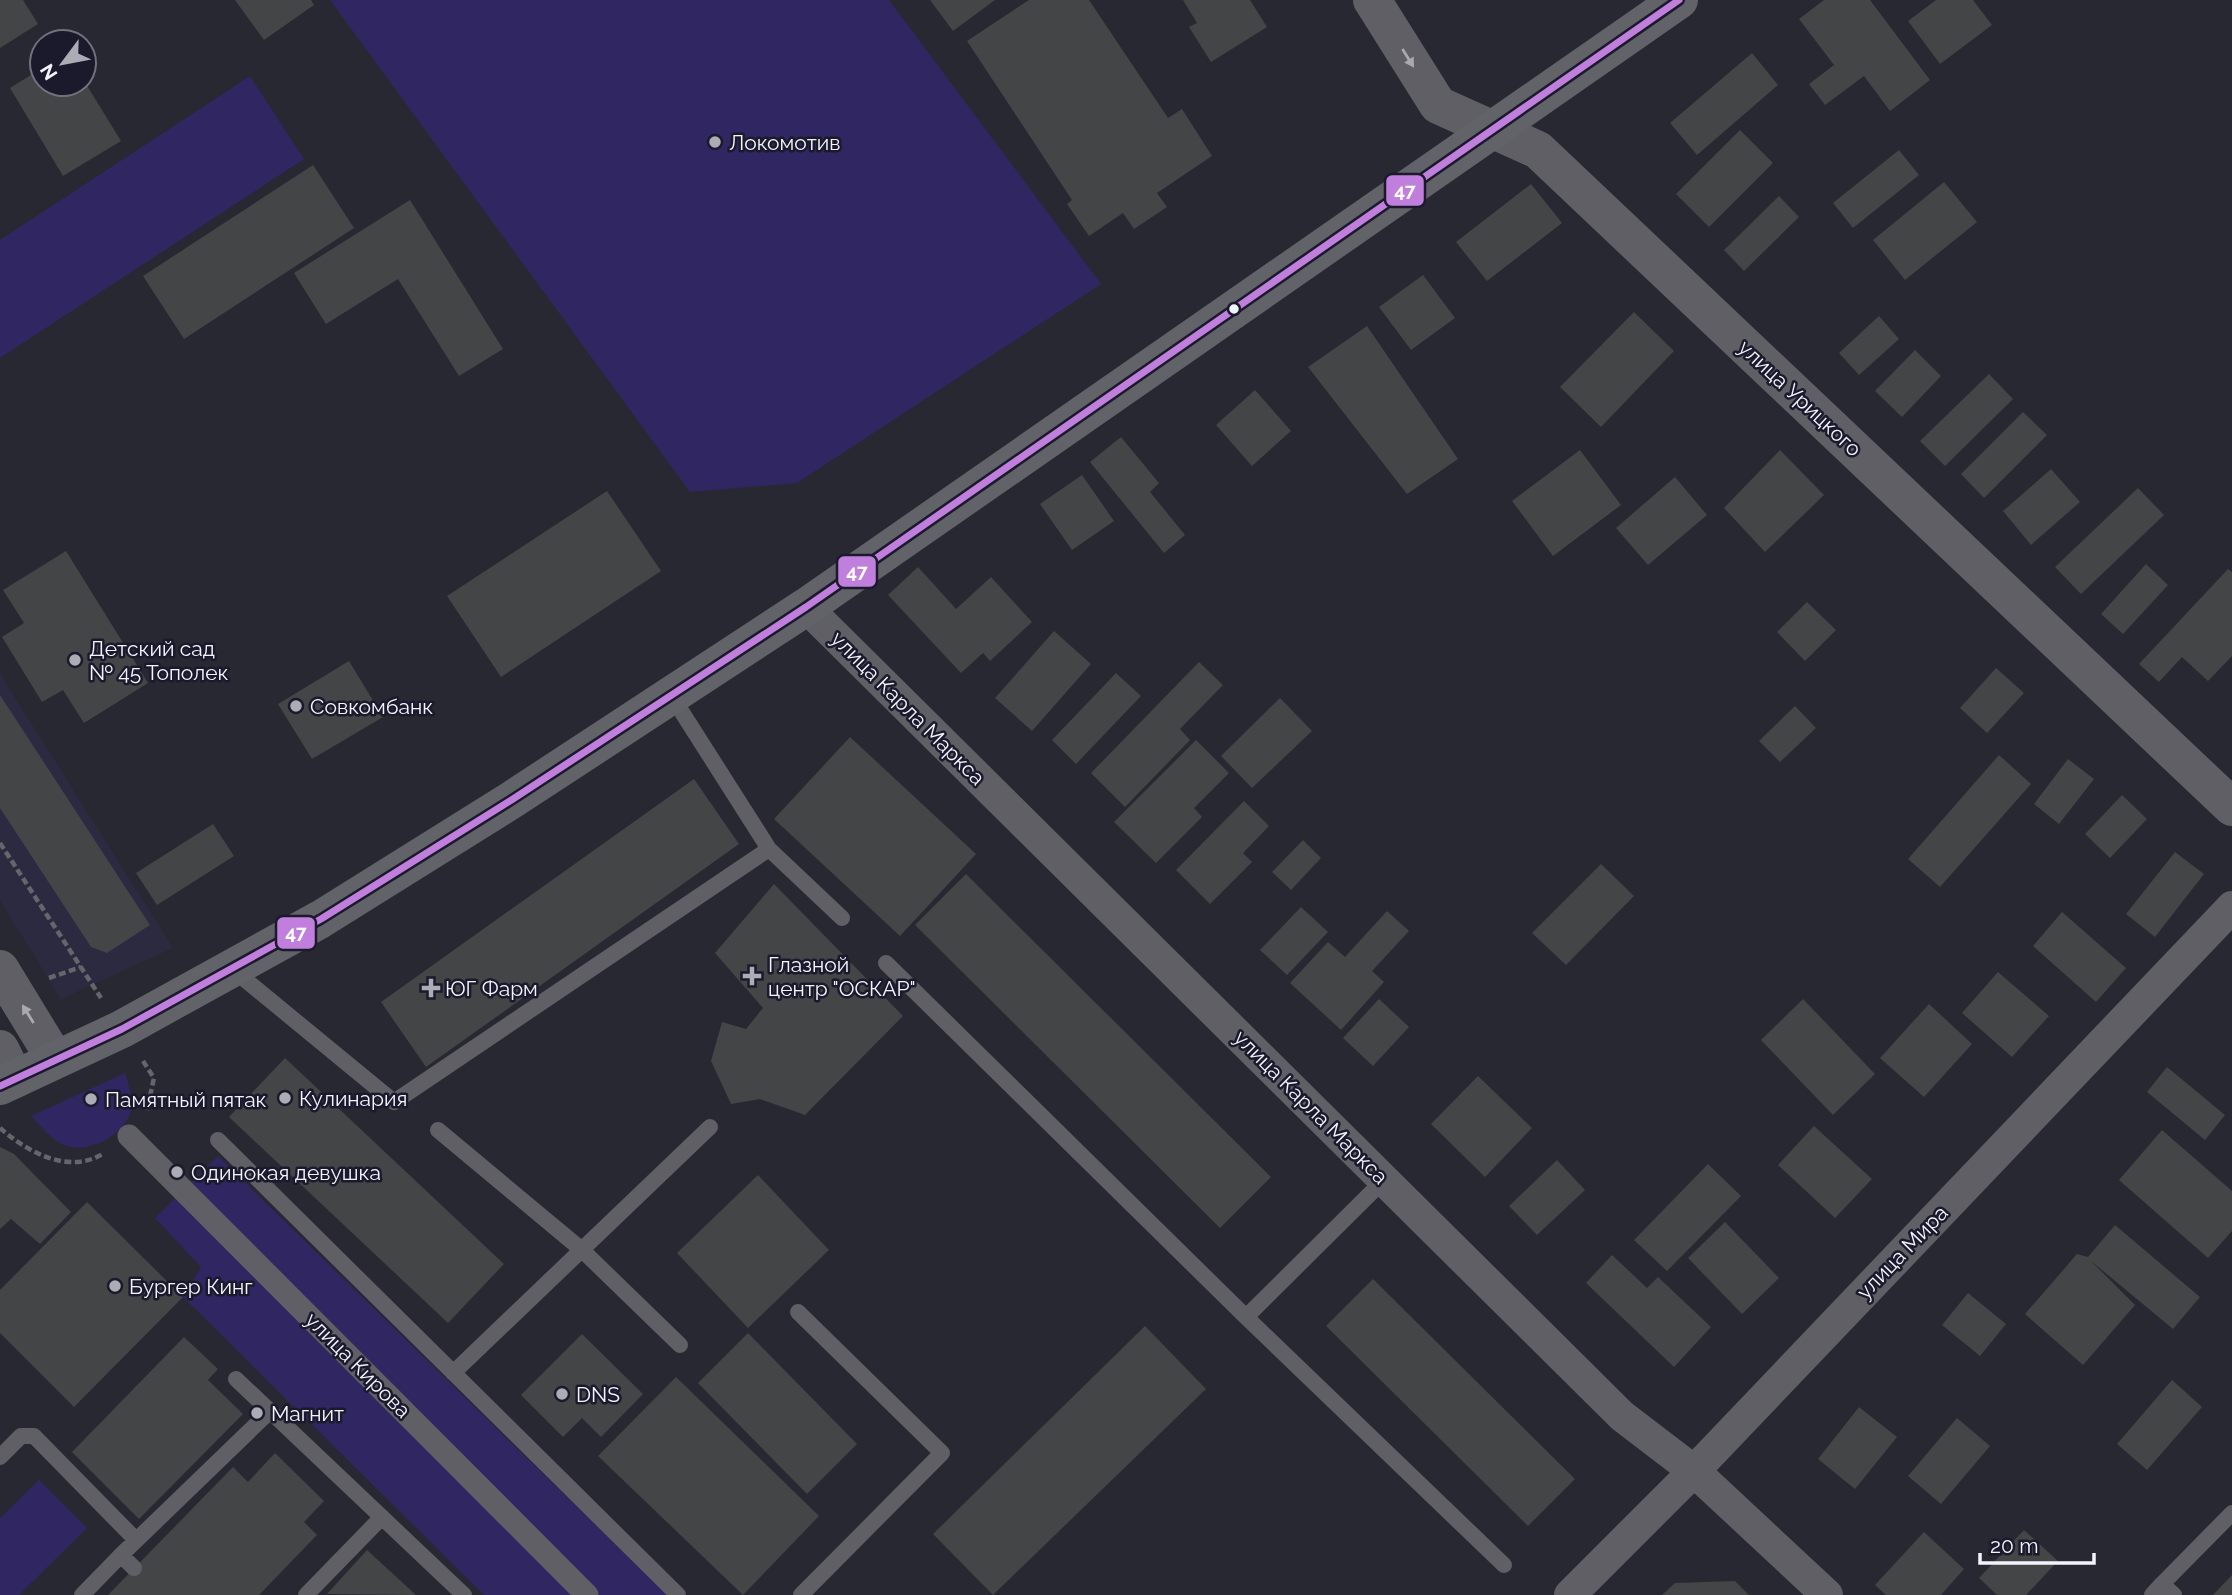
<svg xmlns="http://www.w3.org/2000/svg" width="2232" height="1595" font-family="Raleway,sans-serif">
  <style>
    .built { fill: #2b2a41 }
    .green { fill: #302662 }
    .building { fill: #434547 }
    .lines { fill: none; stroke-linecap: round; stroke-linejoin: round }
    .path { stroke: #65656b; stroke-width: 4.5; stroke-dasharray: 7 3.5; stroke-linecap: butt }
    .service { stroke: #5f5f65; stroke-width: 16 }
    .pedestrian { stroke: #5f5f65; stroke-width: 23 }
    .minor { stroke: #5f5f65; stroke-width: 32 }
    .tertiary { stroke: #5f5f65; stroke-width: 38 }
    .secondary { stroke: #626269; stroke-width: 38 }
    .bus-1-casing { stroke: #1b1a2c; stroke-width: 12 }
    .bus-1 { stroke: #c07fdc; stroke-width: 7 }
    .oneway { fill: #a9a9b2 }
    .poi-dot { fill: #acacb7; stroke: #1b1a2c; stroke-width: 2.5 }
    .bus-dot { fill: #f3f3fe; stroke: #1b1a2c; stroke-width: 2.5 }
    .labels { text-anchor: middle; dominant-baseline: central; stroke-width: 5; stroke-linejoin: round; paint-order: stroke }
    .poi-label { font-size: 21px; fill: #f3f3fe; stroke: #1b1a2c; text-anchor: start }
    .street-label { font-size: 21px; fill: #f3f3fe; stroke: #1b1a2c }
    .line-badge { stroke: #1b1a2c; stroke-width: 2.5 }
    .badge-label { font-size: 19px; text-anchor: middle; font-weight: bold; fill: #fff }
  </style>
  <rect width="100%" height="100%" fill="#282832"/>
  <path class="built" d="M 0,674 L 173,948 L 61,999 L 0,900 Z"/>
  <path class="green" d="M 330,0 L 889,0 L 1101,284 L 797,483 L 690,492 Z
    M 250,76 L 304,159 L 0,358 L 0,240 Z
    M 125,1073 C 129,1086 135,1103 129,1116 C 119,1138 87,1154 64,1145 C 51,1140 41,1126 31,1116 Z
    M 218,1156 L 667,1595 L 484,1595 L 183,1297 L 201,1267 L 155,1218 Z
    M 39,1480 L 87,1528 L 19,1595 L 0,1595 L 0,1518 Z"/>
  <path class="building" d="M 0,0 L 23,0 L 38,24 L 0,48 Z
    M 235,0 L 311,0 L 314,5 L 264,40 Z
    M 930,0 L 995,0 L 953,31 Z
    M 1029,0 L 1089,0 L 1168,118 L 1182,109 L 1212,156 L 1157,193 L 1167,207 L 1134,229 L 1123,213 L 1089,236 L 1067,204 L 1072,200 L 967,41 Z
    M 1183,0 L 1250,0 L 1267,27 L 1211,62 L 1189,27 L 1197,23 Z
    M 1824,0 L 1870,0 L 1930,80 L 1890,111 L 1864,76 L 1825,105 L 1809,84 L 1834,65 L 1799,19 Z
    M 1936,0 L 1973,0 L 1992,25 L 1940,64 L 1908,21 Z
    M 1752,53 L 1778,85 L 1697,155 L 1670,123 Z
    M 42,68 L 42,84 L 86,84 L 121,141 L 63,176 L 10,88 Z
    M 1740,130 L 1773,163 L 1709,227 L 1676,194 Z
    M 1899,150 L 1919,175 L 1853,228 L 1833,203 Z
    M 313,165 L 354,228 L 184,339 L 143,276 Z
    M 1944,182 L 1977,222 L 1905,280 L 1873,240 Z
    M 1531,184 L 1562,223 L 1487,281 L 1456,242 Z
    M 1779,196 L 1799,217 L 1744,271 L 1724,250 Z
    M 410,200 L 503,349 L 459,376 L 398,279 L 326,324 L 294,273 Z
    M 1423,275 L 1455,318 L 1411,350 L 1379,307 Z
    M 1634,312 L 1674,351 L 1601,427 L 1560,387 Z
    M 1879,316 L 1899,339 L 1859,375 L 1839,353 Z
    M 1367,326 L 1458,459 L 1407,494 L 1308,367 Z
    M 1915,350 L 1941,376 L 1902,417 L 1875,391 Z
    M 1989,374 L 2013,399 L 1945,466 L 1920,441 Z
    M 1255,390 L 1291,431 L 1252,466 L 1216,425 Z
    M 2023,412 L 2047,435 L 1984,498 L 1961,474 Z
    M 1121,437 L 1159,483 L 1150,492 L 1185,535 L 1164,553 L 1090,462 Z
    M 1580,450 L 1621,505 L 1553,556 L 1512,501 Z
    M 1780,450 L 1824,495 L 1765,552 L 1724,508 Z
    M 2051,469 L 2080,502 L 2031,545 L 2003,511 Z
    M 1082,475 L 1114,521 L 1072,550 L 1040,504 Z
    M 1675,477 L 1707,515 L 1648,565 L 1616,528 Z
    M 2138,488 L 2164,515 L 2081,594 L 2055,567 Z
    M 607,491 L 661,571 L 501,677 L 447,596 Z
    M 66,551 L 148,683 L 84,723 L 63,690 L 42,702 L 2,637 L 24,623 L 3,590 Z
    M 2146,564 L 2168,585 L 2123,634 L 2101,614 Z
    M 918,567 L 956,609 L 991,577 L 1032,622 L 990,661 L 983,653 L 961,673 L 888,595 Z
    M 2228,569 L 2232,572 L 2232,656 L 2208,681 L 2182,657 L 2159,682 L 2139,664 Z
    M 1807,602 L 1836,630 L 1805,661 L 1777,632 Z
    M 1054,631 L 1091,664 L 1032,731 L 995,698 Z
    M 349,661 L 383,717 L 312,759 L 278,704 Z
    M 1199,662 L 1223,685 L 1180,729 L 1190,740 L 1125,807 L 1091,773 Z
    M 1996,668 L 2024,693 L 1987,733 L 1960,708 Z
    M 1116,673 L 1141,696 L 1076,764 L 1052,740 Z
    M 0,695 L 150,925 L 107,953 L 91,947 L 0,808 Z
    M 1280,698 L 1312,731 L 1252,788 L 1221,756 Z
    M 1795,706 L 1816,728 L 1780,762 L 1759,741 Z
    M 850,737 L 976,854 L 900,936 L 774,819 Z
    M 1196,740 L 1229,773 L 1194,808 L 1202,817 L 1156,863 L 1114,822 Z
    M 1999,755 L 2031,784 L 1940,887 L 1908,859 Z
    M 2068,759 L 2094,779 L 2059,824 L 2034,804 Z
    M 694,779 L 739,844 L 426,1067 L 381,1002 Z
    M 2122,795 L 2147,819 L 2110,858 L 2085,834 Z
    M 1244,801 L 1269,826 L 1243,853 L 1252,862 L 1210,904 L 1176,870 Z
    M 213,824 L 234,856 L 157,905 L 136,873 Z
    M 1303,840 L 1321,858 L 1291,890 L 1272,872 Z
    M 2175,852 L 2204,874 L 2155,937 L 2126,914 Z
    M 1601,864 L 1634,896 L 1566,965 L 1532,933 Z
    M 966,874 L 1271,1177 L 1220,1228 L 915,925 Z
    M 774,884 L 903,1016 L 805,1115 L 760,1099 L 731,1104 L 711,1061 L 722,1022 L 746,1029 L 763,1008 L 715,953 Z
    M 1301,907 L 1328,932 L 1287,975 L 1260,950 Z
    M 1387,911 L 1409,931 L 1372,971 L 1384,982 L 1341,1030 L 1290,983 L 1328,942 L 1345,957 Z
    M 2062,912 L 2126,968 L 2096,1002 L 2033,946 Z
    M 1998,972 L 2049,1016 L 2012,1057 L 1962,1013 Z
    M 1379,999 L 1409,1027 L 1373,1066 L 1343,1038 Z
    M 1803,999 L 1875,1074 L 1833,1115 L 1761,1040 Z
    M 1929,1004 L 1972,1044 L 1924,1097 L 1880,1058 Z
    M 285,1058 L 504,1264 L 448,1323 L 229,1117 Z
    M 2167,1067 L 2225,1115 L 2205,1140 L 2147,1092 Z
    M 1478,1076 L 1532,1128 L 1485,1177 L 1431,1124 Z
    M 1814,1126 L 1872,1179 L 1835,1218 L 1778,1165 Z
    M 2162,1130 L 2232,1191 L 2232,1231 L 2208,1258 L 2119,1180 Z
    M 0,1147 L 14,1154 L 71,1212 L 40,1244 L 11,1219 L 0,1229 Z
    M 1557,1160 L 1585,1190 L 1537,1235 L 1509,1206 Z
    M 1708,1164 L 1741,1196 L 1667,1271 L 1634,1240 Z
    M 758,1175 L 829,1250 L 748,1328 L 677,1253 Z
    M 87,1202 L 183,1297 L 74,1407 L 0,1333 L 0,1290 Z
    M 1725,1222 L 1779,1278 L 1742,1314 L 1688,1258 Z
    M 2115,1225 L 2200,1297 L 2173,1329 L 2091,1261 L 2135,1305 L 2083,1365 L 2025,1314 L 2077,1254 L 2088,1257 Z
    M 1612,1255 L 1647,1288 L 1658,1277 L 1711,1327 L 1674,1367 L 1586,1283 Z
    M 1373,1279 L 1575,1479 L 1528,1526 L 1326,1326 Z
    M 1968,1293 L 2006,1324 L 1980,1356 L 1942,1325 Z
    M 1145,1326 L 1206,1389 L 993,1595 L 933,1534 Z
    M 748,1333 L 857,1444 L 807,1494 L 698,1383 Z
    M 582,1334 L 643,1394 L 601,1437 L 582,1418 L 563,1437 L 521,1395 Z
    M 184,1337 L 218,1369 L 208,1380 L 243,1414 L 139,1519 L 72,1452 Z
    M 676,1377 L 819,1516 L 743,1595 L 598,1456 Z
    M 2172,1380 L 2202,1407 L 2147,1470 L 2117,1444 Z
    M 1859,1407 L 1897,1437 L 1855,1489 L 1818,1459 Z
    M 1957,1418 L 1990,1446 L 1941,1504 L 1908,1476 Z
    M 275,1453 L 324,1501 L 304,1522 L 317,1535 L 259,1595 L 108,1595 L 233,1467 L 248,1482 Z
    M 2024,1530 L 2058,1561 L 2026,1595 L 1997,1595 L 1979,1578 Z
    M 1924,1532 L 1964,1569 L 1941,1595 L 1886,1595 L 1875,1585 Z
    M 367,1550 L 416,1595 L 327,1594 Z
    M 2232,1575 L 2232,1595 L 2213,1595 Z
    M 1735,1581 L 1749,1595 L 1662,1595 L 1675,1583 Z"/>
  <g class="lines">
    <path class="path" d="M 0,843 L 101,998
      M 49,978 L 81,967
      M 143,1061 L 154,1078 L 147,1110
      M 0,1128 C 26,1151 69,1176 104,1153"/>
    <path class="service" d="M 671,695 L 769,849 L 842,918
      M 886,963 L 1246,1317 L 1504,1565
      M 231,968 L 394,1102 L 769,849
      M 438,1130 L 582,1250 L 680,1345
      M 218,1140 L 678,1595
      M 798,1312 L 942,1453 L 801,1595
      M 1246,1317 L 1384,1180
      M 453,1373 L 710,1127
      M 236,1379 L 464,1595
      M 0,1457 L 21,1436 L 34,1436 L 136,1540
      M 134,1568 L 121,1555 L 270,1411
      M 2162,1584 L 2232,1513
      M 82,1595 L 121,1555
      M 306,1595 L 382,1517
      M 2152,1595 L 2162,1584 L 2174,1595"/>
    <path class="pedestrian" d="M 129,1136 L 587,1595"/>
    <path class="minor" d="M 806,607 L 1622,1416 L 1694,1471 L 1827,1595
      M 1570,1595 L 1694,1471 L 2232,907"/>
    <path class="tertiary" d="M 1372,0 L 1438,105 L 1538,150 L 2232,807
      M 0,969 L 55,1059
      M 0,1049 L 15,1079"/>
    <path class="secondary" d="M 0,1086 L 122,1029 L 321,919 L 513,799 L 806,607 L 1679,0"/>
    <g class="bus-1-casing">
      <path id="bus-1" d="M 0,1086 L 122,1029 L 321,919 L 513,799 L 806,607 L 1679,0"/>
    </g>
    <use href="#bus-1" class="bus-1"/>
  </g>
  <defs><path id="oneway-solid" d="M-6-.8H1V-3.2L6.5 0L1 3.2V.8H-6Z" transform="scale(1.75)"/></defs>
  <g class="oneway">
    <use href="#oneway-solid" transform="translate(1408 58) rotate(58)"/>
    <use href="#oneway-solid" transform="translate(28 1014) rotate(-122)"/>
  </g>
  <g class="poi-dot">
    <circle cx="715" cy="142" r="7"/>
    <circle cx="75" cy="660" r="7"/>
    <circle cx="296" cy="706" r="7"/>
    <path d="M748.5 965.5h7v7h7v7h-7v7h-7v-7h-7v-7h7z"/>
    <path d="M427.5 977.5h7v7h7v7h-7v7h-7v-7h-7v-7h7z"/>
    <circle cx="285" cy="1098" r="7"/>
    <circle cx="91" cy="1099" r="7"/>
    <circle cx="177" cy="1172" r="7"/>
    <circle cx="115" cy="1286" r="7"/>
    <circle cx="562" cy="1394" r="7"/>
    <circle cx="257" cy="1413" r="7"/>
  </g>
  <circle class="bus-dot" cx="1234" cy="309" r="6"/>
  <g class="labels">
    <g class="poi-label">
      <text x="729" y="142">Локомотив</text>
      <text x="89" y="648">Детский сад<tspan x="89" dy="24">№ 45 Тополек</tspan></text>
      <text x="310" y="706">Совкомбанк</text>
      <text x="768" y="964">Глазной<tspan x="768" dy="24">центр "ОСКАР"</tspan></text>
      <text x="445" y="988">ЮГ Фарм</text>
      <text x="299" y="1098">Кулинария</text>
      <text x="105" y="1099">Памятный пятак</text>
      <text x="191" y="1172">Одинокая девушка</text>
      <text x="129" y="1286">Бургер Кинг</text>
      <text x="576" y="1394">DNS</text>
      <text x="271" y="1413">Магнит</text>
    </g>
    <g class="street-label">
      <text transform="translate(1800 398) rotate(43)">улица Урицкого</text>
      <text transform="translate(908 708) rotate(45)">улица Карла Маркса</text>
      <text transform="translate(1311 1107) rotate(45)">улица Карла Маркса</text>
      <text transform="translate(1902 1252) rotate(-46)">улица Мира</text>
      <text transform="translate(358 1365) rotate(45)">улица Кирова</text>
    </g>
  </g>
  <g class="line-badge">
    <rect x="1385" y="174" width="40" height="33" rx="7" fill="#c07fdc"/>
    <rect x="837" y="555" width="40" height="33" rx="7" fill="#c07fdc"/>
    <rect x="276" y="916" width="40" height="34" rx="7" fill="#c07fdc"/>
  </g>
  <g class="badge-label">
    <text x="1405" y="197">47</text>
    <text x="857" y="578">47</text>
    <text x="296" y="939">47</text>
  </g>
  <g transform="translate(63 63) rotate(238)"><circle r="33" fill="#1b1a2c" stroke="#717180" stroke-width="2"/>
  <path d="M0-5L12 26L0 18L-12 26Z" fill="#acacb7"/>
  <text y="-10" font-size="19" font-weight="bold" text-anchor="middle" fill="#f3f3fe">N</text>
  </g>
  <path d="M1980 1553v10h114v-10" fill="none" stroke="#f3f3fe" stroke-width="3.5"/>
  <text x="1990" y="1553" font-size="21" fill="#f3f3fe" stroke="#1b1a2c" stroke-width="5" paint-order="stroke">20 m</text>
</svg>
